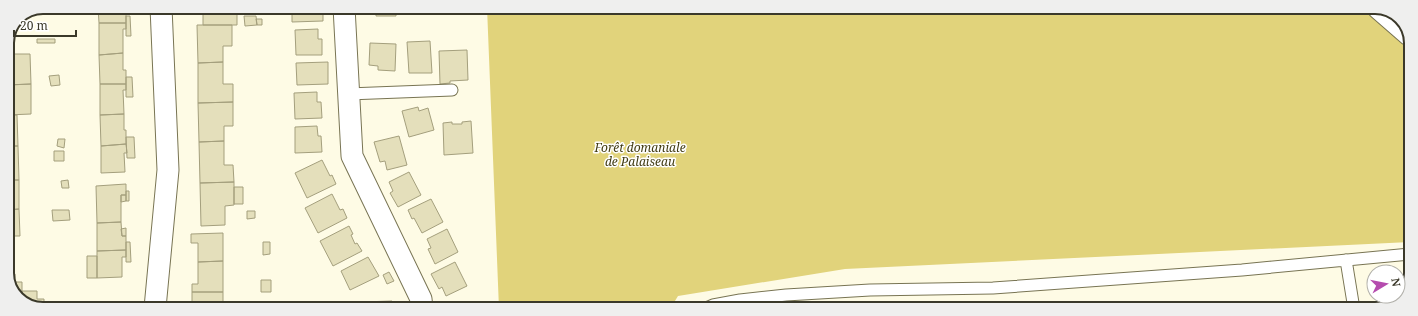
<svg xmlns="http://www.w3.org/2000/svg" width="1418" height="316" font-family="'Noto Serif',serif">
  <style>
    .green { fill: #e1d37b }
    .building { fill: #e4dfbb; stroke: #a49f7d }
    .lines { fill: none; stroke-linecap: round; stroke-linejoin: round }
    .service-casing { stroke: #787453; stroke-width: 13 }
    .minor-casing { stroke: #787453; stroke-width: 23 }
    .service { stroke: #fff; stroke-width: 11 }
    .minor { stroke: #fff; stroke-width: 21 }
    .labels { text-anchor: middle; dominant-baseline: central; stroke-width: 3; stroke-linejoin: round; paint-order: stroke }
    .park-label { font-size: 12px; font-style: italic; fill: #413b12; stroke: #fff }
    .rim { fill: none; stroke: #3b392a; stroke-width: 2 }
  </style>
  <rect width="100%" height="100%" fill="#fefbe5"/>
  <path class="green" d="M 487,7 L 1382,8 L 1411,38 L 1410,242 L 845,269 L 678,296 L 670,309 L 499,309 Z"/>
  <path class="building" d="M 98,7 L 126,7 L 126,23 L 99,23 Z
    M 203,7 L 237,7 L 237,25 L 203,25 Z
    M 292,7 L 323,7 L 323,21 L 292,22 Z
    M 376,7 L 396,7 L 396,16 L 376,16 Z
    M 126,16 L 130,16 L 131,36 L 126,36 Z
    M 244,16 L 256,16 L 257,25 L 245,26 Z
    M 256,19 L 262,19 L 262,25 L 257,25 Z
    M 99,23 L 126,23 L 126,29 L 123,29 L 123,53 L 99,55 Z
    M 197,25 L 232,25 L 232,46 L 223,46 L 223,62 L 198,63 Z
    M 318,29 L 318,39 L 322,39 L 322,55 L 296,55 L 295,30 Z
    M 37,39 L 55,39 L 55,43 L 37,43 Z
    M 430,41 L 432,73 L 409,73 L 407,42 Z
    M 370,43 L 396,44 L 395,71 L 378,70 L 378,66 L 369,65 Z
    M 467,50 L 468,80 L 450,81 L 450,83 L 440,84 L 439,51 Z
    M 123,53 L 123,70 L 126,70 L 126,84 L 100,84 L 99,55 Z
    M 7,54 L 30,54 L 31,84 L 7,85 Z
    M 223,62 L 223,84 L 233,84 L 233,102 L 198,103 L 198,63 Z
    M 328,62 L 328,84 L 297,85 L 296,63 Z
    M 59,75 L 60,85 L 51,86 L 49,76 Z
    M 126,77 L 132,77 L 133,97 L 126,97 Z
    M 31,84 L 31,114 L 7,115 L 7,85 Z
    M 100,84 L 126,84 L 126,90 L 123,90 L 124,114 L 100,115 Z
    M 317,92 L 317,102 L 321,102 L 322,118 L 295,119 L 294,93 Z
    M 233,102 L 233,126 L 224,126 L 224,141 L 199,142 L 198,103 Z
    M 418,107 L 419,111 L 428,108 L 434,130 L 409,137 L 402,111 Z
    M 124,114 L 124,130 L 126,130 L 126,144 L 101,146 L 100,115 Z
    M 7,115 L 17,115 L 18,146 L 7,146 Z
    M 471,121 L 473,153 L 444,155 L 443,123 L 452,122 L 452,124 L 462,124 L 462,122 Z
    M 317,126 L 318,136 L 321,136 L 322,152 L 295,153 L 295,127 Z
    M 399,136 L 407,165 L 387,170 L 385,161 L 380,162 L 374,142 Z
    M 126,137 L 134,137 L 135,158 L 127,158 Z
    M 58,139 L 65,139 L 64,148 L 57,146 Z
    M 224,141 L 224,165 L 233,165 L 234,182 L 200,183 L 199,142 Z
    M 126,144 L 127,153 L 124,153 L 125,172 L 101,173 L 101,146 Z
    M 7,146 L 18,146 L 19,180 L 7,180 Z
    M 54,151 L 64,151 L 64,161 L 54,161 Z
    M 322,160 L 330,176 L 332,175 L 336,184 L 307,198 L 295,173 Z
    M 409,172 L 421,195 L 398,207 L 390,193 L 393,191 L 389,182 Z
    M 7,180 L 19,180 L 19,209 L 7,210 Z
    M 68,180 L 69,188 L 62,188 L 61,181 Z
    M 234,182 L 234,205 L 225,206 L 225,225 L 201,226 L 200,183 Z
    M 126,184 L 126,195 L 121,195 L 121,222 L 97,223 L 96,186 Z
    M 234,187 L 243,187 L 243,204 L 234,204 Z
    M 126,191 L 129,191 L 129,201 L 126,201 Z
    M 332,194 L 340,210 L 343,209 L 347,218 L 318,233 L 305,208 Z
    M 121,195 L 126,195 L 126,201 L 121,202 Z
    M 431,199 L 443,222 L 422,233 L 414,218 L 412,219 L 408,210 Z
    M 19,209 L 20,236 L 7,236 L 7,210 Z
    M 52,210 L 69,210 L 70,220 L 53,221 Z
    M 247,211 L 255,211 L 255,218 L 247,219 Z
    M 121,222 L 122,236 L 126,236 L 126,250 L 97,251 L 97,223 Z
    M 349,226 L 353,234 L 351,235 L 355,244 L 357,243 L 362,251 L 333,266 L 320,241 Z
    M 126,228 L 126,236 L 122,236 L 121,229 Z
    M 447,229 L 458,252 L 435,264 L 428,249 L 431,248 L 427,239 Z
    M 223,233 L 223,261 L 198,262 L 198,243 L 191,243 L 191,234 Z
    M 126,242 L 130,242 L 131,262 L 126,262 Z
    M 263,242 L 270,242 L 270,254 L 263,255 Z
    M 126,250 L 126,257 L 122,257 L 122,277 L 97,278 L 97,251 Z
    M 87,256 L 97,256 L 97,278 L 87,278 Z
    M 368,257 L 379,276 L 350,290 L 341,271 Z
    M 223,261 L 223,292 L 192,292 L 192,284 L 198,284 L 198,262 Z
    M 455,262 L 467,286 L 446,296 L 442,287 L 439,289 L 431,274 Z
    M 389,272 L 394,281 L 387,284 L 383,275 Z
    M 7,274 L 15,274 L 15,282 L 22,282 L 22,300 L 16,297 L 7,278 Z
    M 261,280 L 271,280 L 271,292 L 261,292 Z
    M 22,291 L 37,291 L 37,299 L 44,299 L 44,308 L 36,308 L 22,300 Z
    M 192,292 L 223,292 L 223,308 L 199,308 L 199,304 L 192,304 Z
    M 392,301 L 392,308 L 362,308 L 362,302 Z
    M 223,302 L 234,302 L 234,308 L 223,308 Z
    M 467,303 L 468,309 L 451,308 L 450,304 Z
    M 44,305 L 75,305 L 75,308 L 44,308 Z"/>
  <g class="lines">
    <g class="service-casing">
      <path id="service" d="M 348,94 L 452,90
        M 1346,260 L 1354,309
        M 704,309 L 713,305 L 740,300 L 786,295 L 870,290 L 993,288 L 1242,270 L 1410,254"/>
    </g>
    <g class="minor-casing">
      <path id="minor" d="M 344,7 L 352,156 L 421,299 L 422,308
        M 1378,8 L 1409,35
        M 155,308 L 168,170 L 161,7"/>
    </g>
    <use href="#service" class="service"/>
    <use href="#minor" class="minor"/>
  </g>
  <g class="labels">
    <g class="park-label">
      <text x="640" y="147">Forêt domaniale<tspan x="640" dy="14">de Palaiseau</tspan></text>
    </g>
  </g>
  <path d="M0 0H1418V316H0ZM43 14H1375A29 29 0 0 1 1404 43V273A29 29 0 0 1 1375 302H43A29 29 0 0 1 14 273V43A29 29 0 0 1 43 14Z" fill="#efefee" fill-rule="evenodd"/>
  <path class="rim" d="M43 14H1375A29 29 0 0 1 1404 43V273A29 29 0 0 1 1375 302H43A29 29 0 0 1 14 273V43A29 29 0 0 1 43 14Z"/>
  <g transform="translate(1386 284) rotate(80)"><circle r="19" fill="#ffffff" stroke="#b1b0aa"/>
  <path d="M0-3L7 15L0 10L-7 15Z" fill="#b54cae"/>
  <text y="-6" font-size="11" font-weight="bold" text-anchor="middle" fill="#3b392a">N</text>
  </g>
  <path d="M14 30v6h62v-6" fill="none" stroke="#3b392a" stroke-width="2"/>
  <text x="20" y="30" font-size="12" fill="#3b392a" stroke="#ffffff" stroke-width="3" paint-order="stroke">20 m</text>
</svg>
